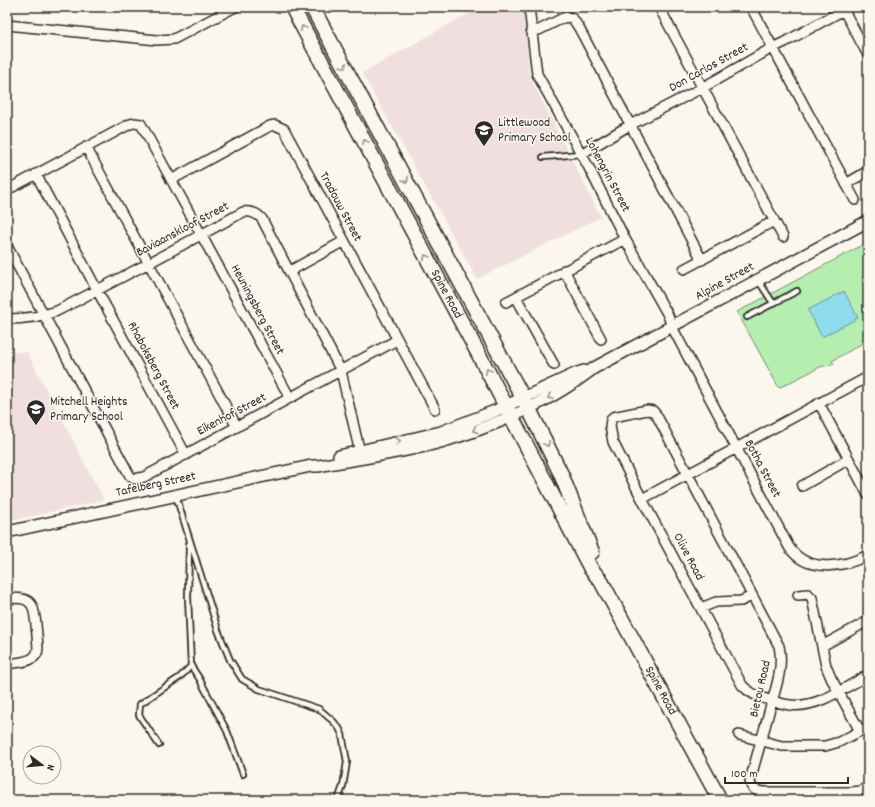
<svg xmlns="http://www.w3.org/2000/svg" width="875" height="807" font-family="Dekko,sans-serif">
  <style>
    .built { fill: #f1dfe0 }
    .green { fill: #b6eeb0; stroke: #708c6e }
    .water { fill: #8edced; stroke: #66959f }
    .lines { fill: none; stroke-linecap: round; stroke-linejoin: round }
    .service-casing { stroke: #2b2b2b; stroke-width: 8 }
    .minor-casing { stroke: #2b2b2b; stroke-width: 12 }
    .tertiary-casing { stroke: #2b2b2b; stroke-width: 14 }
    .primary-casing { stroke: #2b2b2b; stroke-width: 17 }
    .service { stroke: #fbf7ec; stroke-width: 4.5 }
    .minor { stroke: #fbf7ec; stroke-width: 9 }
    .tertiary { stroke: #fbf7ec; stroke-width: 11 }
    .primary { stroke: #fbf7ec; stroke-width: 14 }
    .oneway { stroke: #93918c }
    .labels { text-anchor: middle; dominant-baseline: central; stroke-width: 3; stroke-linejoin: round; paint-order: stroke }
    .street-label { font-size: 13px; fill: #2b2b2b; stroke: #fbf7ec }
    .poi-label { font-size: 13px; fill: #2b2b2b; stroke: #fbf7ec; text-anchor: start }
  </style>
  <rect width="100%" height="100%" fill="#fbf7ec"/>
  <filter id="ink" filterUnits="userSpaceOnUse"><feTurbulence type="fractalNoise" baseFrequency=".025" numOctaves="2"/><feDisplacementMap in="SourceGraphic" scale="8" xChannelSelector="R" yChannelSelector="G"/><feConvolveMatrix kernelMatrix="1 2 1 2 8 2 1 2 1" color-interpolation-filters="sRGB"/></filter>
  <g filter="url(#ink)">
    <path class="built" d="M 480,7 L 523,7 L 530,77 L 601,217 L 477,279 L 362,73 Z
      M 7,352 L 27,352 L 104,500 L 24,518 L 7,520 Z"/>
    <path class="green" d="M 868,242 L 868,340 L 832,361 L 834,364 L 820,367 L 779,388 L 737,312 Z"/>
    <path class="water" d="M 844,291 L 858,318 L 822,337 L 808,310 Z"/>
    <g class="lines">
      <g class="service-casing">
        <path id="service" d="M 543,157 L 581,154
          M 758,280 L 773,303
          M 747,317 L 797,291
          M 176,496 L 218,630 L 230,660 L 242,679 L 259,689 L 319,709 L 333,721 L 339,728 L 342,734 L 347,762 L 343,786 L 338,800
          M 191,666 L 199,678 L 227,731 L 243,774
          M 159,745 L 139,715 L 140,704 L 180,677 L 191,666 L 188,597 L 189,544"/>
      </g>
      <g class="minor-casing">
        <path id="minor" d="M 529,7 L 537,74 L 588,166 L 625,239 L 668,315 L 672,327 L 789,547 C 806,573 843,568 868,555
          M 659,7 L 783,237
          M 751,7 L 855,200
          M 842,7 L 868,55
          M 7,25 L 157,40 L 174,39 L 235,7
          M 531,30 L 539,30 L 563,18 L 569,17 L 573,19 L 579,28 L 702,260
          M 86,147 L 237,427
          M 581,154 L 630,125 L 702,88 L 772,48 L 785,42 L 849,7
          M 36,174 L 97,290 L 186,455
          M 171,180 L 270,126 L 275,125 L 284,129 L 435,409
          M 846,184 L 868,171
          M 7,190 L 130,124 L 134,123 L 141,124 L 290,398
          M 7,246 L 130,476 L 134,479 L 144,477 L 397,340
          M 684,269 L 774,221
          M 564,270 L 601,339
          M 290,271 L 344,241
          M 516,297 L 554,365
          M 506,302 L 625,239
          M 7,319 C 25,319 40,317 57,311 L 149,263 L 243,212 C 251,211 257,213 262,219 L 341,371 L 361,457
          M 819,403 L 868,495
          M 802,486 L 849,459
          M 642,499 L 868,377
          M 798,595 L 808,594 L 812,598 L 826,666 L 831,678 L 860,731
          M 7,599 C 14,598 26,597 31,604 C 36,610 37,638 38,648 C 38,663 18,662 7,664
          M 701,608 L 716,602 L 741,601 L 752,596
          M 822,646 L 868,621
          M 868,675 C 846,687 816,709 790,705 C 783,704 776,702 769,700 C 758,696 750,694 742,685 L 642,499 L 613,442 L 610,426 L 611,420 L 613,417 L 647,410 L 653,411 L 657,416 L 779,646 C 784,668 775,690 769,712 C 763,735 756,758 750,781 C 751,791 759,792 767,792 L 851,792 L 860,791 L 868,787
          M 739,735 L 782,746 L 825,746 L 839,742 L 868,727"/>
      </g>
      <g class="tertiary-casing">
        <path id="tertiary" d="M 339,456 L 441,432 L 495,411 L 575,374 L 584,371
          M 7,532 L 311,466 L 318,466 C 360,458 403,453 444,441 C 498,425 550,402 594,368 L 868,221"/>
      </g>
      <g class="primary-casing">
        <g id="primary">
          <path id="s1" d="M 292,7 L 477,351 L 591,569 L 601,581 L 720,800"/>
          <path d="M 312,7 L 529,409 L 561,474 L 592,552"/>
        </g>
      </g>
      <use href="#service" class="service"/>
      <use href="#minor" class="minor"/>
      <use href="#tertiary" class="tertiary"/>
      <use href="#primary" class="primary"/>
    </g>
    <defs><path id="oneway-chevron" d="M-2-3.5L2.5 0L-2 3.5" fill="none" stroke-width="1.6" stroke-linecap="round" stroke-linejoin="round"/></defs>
    <g class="oneway">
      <use href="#oneway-chevron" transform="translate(303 28) rotate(-118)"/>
      <use href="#oneway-chevron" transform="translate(344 66) rotate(62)"/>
      <use href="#oneway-chevron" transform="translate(365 142) rotate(-118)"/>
      <use href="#oneway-chevron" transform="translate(406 180) rotate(62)"/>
      <use href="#oneway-chevron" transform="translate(426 257) rotate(-118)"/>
      <use href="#oneway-chevron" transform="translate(488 371) rotate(-118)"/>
      <use href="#oneway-chevron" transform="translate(550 397) rotate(150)"/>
      <use href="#oneway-chevron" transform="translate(475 430) rotate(161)"/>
      <use href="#oneway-chevron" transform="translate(398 441) rotate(-12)"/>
      <use href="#oneway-chevron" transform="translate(547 444) rotate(63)"/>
    </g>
  </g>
  <defs>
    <g id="school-pin" transform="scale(1)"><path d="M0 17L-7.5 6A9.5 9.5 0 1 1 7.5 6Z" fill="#2b2b2b" stroke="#fbf7ec"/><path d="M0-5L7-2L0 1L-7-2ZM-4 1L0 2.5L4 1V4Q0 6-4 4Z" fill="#fff"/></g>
  </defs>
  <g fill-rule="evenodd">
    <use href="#school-pin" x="484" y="130"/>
    <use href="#school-pin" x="36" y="409"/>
  </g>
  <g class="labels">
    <g class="street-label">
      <text transform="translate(709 68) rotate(-29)">Don Carlos Street</text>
      <text transform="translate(607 175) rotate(62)">Lohengrin Street</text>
      <text transform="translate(340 207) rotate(62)">Tradouw Street</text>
      <text transform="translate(183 230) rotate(-28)">Baviaanskloof Street</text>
      <text transform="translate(725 282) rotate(-29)">Alpine Street</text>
      <text stroke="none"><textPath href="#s1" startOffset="326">Spine Road</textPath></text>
      <text transform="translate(257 310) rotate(62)">Heuningsberg Street</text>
      <text transform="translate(153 366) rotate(62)">Rhaboksberg Street</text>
      <text transform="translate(232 415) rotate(-28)">Eikenhof Street</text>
      <text transform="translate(762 469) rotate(62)">Botha Street</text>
      <text transform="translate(156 485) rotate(-12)">Tafelberg Street</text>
      <text transform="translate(688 557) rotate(62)">Olive Road</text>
      <text transform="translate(761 689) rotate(-77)">Bietou Road</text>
      <text stroke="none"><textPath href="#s1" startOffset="777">Spine Road</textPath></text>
    </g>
    <g class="poi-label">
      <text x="498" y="123">Littlewood<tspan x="498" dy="15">Primary School</tspan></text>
      <text x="50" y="402">Mitchell Heights<tspan x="50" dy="15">Primary School</tspan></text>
    </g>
  </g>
  <rect width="875" height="807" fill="none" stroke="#fbf7ec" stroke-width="24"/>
  <rect x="12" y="12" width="851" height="783" fill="none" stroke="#2b2b2b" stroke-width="1.5" filter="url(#ink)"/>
  <g transform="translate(42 765) rotate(106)"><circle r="19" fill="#fbf7ec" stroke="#a8a59f"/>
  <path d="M0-3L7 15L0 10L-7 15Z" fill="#2b2b2b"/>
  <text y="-6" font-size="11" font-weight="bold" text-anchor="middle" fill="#2b2b2b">N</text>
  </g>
  <path d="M725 777v6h123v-6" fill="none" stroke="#2b2b2b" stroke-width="2"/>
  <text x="731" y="777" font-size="12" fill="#2b2b2b" stroke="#fbf7ec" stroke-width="3" paint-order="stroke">100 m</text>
</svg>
